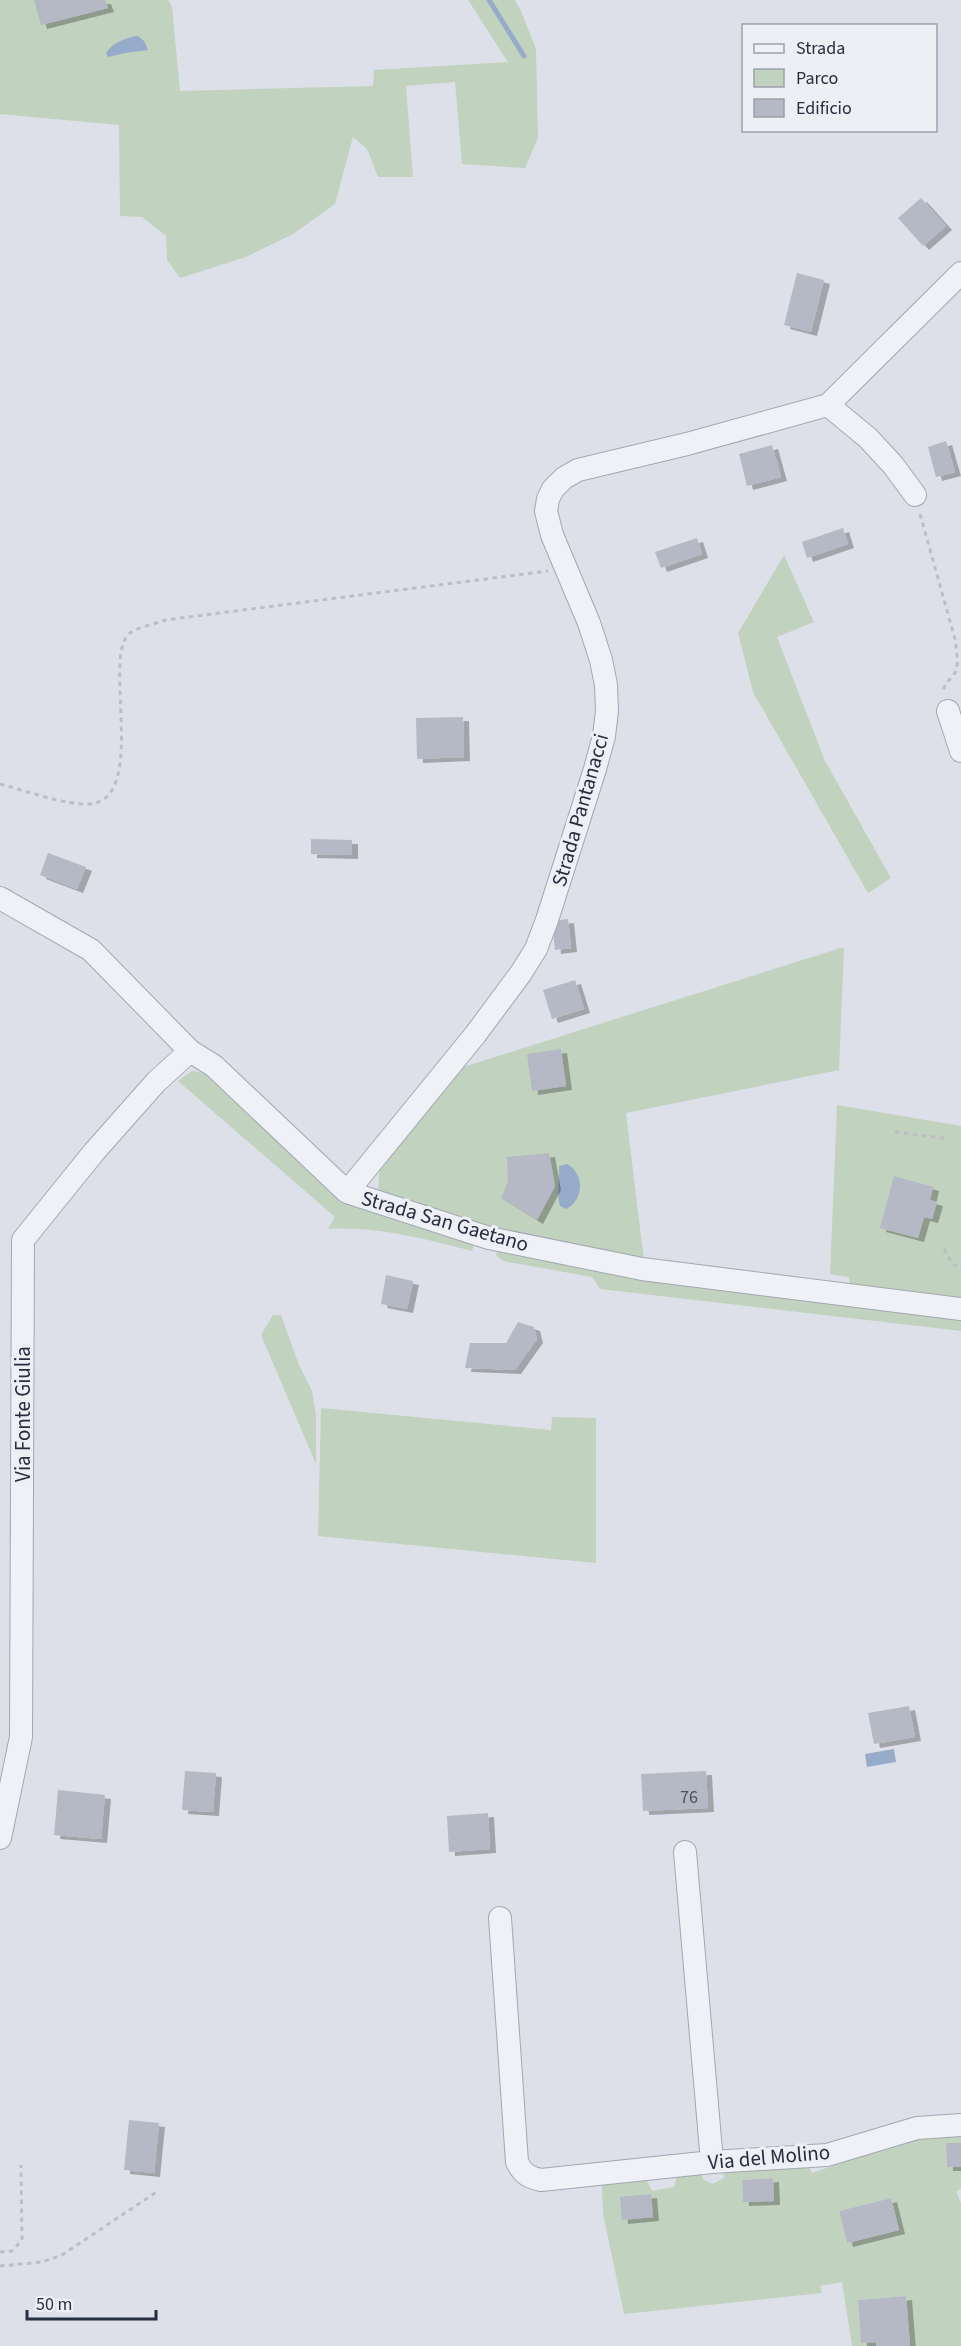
<svg xmlns="http://www.w3.org/2000/svg" width="961" height="2346" font-family="'Source Sans 3',sans-serif">
  <style>
    .green { fill: #c1d2be; fill-rule: evenodd }
    .water { fill: #96aac9 }
    .lines { fill: none; stroke-linecap: round; stroke-linejoin: round }
    .stream { stroke: #96aac9; stroke-width: 5 }
    .building { fill: #b4b9c5; filter: url(#shadow) }
    .minor-casing { stroke: #a2a7b2; stroke-width: 24 }
    .path { stroke: #bbbec6; stroke-width: 3; stroke-dasharray: 4.5 4.5; stroke-linecap: butt }
    .minor { stroke: #f0f1f6; stroke-width: 22 }
    .labels { text-anchor: middle; dominant-baseline: central; stroke-width: 6; stroke-linejoin: round; paint-order: stroke }
    .number-label { font-size: 18px; fill: #4a5060 }
    .street-label { font-size: 21px; fill: #262d3f; stroke: #edeff5 }
  </style>
  <defs>
    <filter id="shadow"><feDropShadow dx="6" dy="4" stdDeviation="0" flood-color="#0004"/></filter>
  </defs>
  <rect width="100%" height="100%" fill="#dde0e8"/>
  <path class="green" d="M 0,0 L 34,0 L 107,8 L 105,0 L 168,0 L 172,7 L 180,91 L 373,86 L 374,70 L 508,62 L 468,0 L 515,0 L 521,11 L 536,49 L 538,138 L 525,168 L 462,164 L 455,82 L 406,86 L 413,177 L 378,177 L 367,149 L 353,137 L 335,204 L 293,234 L 246,257 L 180,278 L 167,260 L 166,236 L 142,217 L 120,216 L 119,125 L 0,114 Z
    M 784,555 L 814,622 L 777,637 L 825,761 L 891,878 L 868,893 L 753,692 L 738,633 Z
    M 844,947 L 839,1070 L 626,1113 L 644,1261 L 492,1229 L 378,1193 L 380,1161 L 460,1068 Z
    M 192,1071 L 207,1074 L 345,1203 L 475,1241 L 472,1251 C 424,1239 378,1226 328,1229 L 335,1217 L 178,1081 Z
    M 837,1105 L 961,1126 L 961,1299 L 850,1284 L 849,1277 L 830,1274 Z
    M 499,1246 L 961,1315 L 961,1331 L 600,1289 L 592,1277 L 503,1261 L 496,1255 Z
    M 273,1315 L 281,1315 L 299,1365 L 312,1391 L 316,1415 L 316,1464 L 261,1335 Z
    M 321,1408 L 551,1430 L 552,1417 L 596,1418 L 596,1563 L 318,1536 Z
    M 923,2135 L 961,2135 L 961,2143 L 946,2144 L 947,2167 L 961,2167 L 961,2189 L 956,2191 L 961,2203 L 961,2346 L 910,2346 L 906,2296 L 858,2300 L 861,2342 L 876,2342 L 876,2346 L 852,2346 L 842,2282 L 820,2286 L 822,2293 L 624,2314 L 603,2213 L 602,2183 L 646,2179 L 652,2191 L 674,2187 L 677,2175 L 700,2172 L 704,2180 L 713,2184 L 724,2178 L 723,2171 L 808,2164 L 812,2173 ZM 773,2178 L 773,2201 L 743,2202 L 742,2180 ZM 891,2198 L 899,2230 L 847,2243 L 839,2211 Z"/>
  <path class="water" d="M 138,36 L 144,41 L 148,50 L 125,53 L 108,57 L 106,53 C 112,43 127,37 138,36 Z
    M 567,1164 C 585,1174 584,1200 566,1209 L 560,1206 C 556,1193 560,1180 559,1166 Z
    M 894,1749 L 896,1762 L 867,1767 L 865,1754 Z"/>
  <g class="lines">
    <path class="stream" d="M 489,0 L 524,56"/>
  </g>
  <path class="building" d="M 34,0 L 105,0 L 108,8 L 41,25 Z
    M 921,198 L 946,226 L 923,246 L 898,218 Z
    M 797,273 L 824,280 L 811,332 L 784,325 Z
    M 946,441 L 955,472 L 936,477 L 928,447 Z
    M 772,445 L 781,477 L 747,486 L 739,454 Z
    M 843,528 L 848,544 L 807,558 L 802,542 Z
    M 697,538 L 702,554 L 661,568 L 655,552 Z
    M 463,717 L 464,757 L 417,759 L 416,718 Z
    M 311,839 L 352,840 L 352,855 L 311,854 Z
    M 48,853 L 86,867 L 77,889 L 40,875 Z
    M 568,919 L 571,948 L 555,950 L 552,921 Z
    M 575,980 L 584,1009 L 552,1019 L 543,990 Z
    M 561,1049 L 566,1086 L 532,1091 L 527,1054 Z
    M 549,1153 L 555,1186 L 537,1220 L 501,1198 L 508,1182 L 507,1157 Z
    M 894,1176 L 933,1187 L 930,1200 L 937,1202 L 932,1219 L 924,1217 L 918,1238 L 880,1228 Z
    M 386,1275 L 413,1281 L 407,1309 L 381,1304 Z
    M 518,1322 L 534,1327 L 537,1339 L 515,1370 L 465,1368 L 470,1343 L 506,1343 Z
    M 909,1706 L 915,1737 L 874,1744 L 868,1713 Z
    M 185,1771 L 216,1773 L 213,1812 L 182,1810 Z
    M 706,1771 L 708,1808 L 643,1811 L 641,1774 Z
    M 58,1790 L 105,1795 L 101,1839 L 54,1835 Z
    M 488,1813 L 490,1849 L 449,1852 L 447,1816 Z
    M 129,2120 L 159,2123 L 154,2173 L 124,2170 Z
    M 946,2143 L 961,2143 L 961,2167 L 947,2167 Z
    M 773,2178 L 774,2201 L 743,2202 L 742,2180 Z
    M 651,2194 L 653,2217 L 622,2220 L 620,2197 Z
    M 891,2198 L 899,2230 L 847,2243 L 839,2211 Z
    M 906,2296 L 910,2346 L 876,2346 L 876,2342 L 861,2343 L 858,2300 Z"/>
  <g class="lines">
    <g class="minor-casing">
      <path id="minor" d="M 828,405 L 868,438 L 893,465 L 915,495
        M 948,711 L 961,751
        M 0,898 L 91,950 L 190,1051 L 214,1066 L 347,1192 L 489,1238 L 642,1269 L 961,1309
        M 347,1192 L 475,1035 L 521,973 L 536,949 L 547,920 L 595,769 L 604,736 L 607,711 L 606,685 L 601,660 L 589,623 L 552,535 L 546,511 L 548,499 L 553,489 L 564,478 L 578,470 L 687,444 L 828,405 L 961,273
        M 0,1838 L 21,1737 L 23,1240 L 94,1152 L 156,1082 L 190,1051
        M 685,1852 L 712,2162
        M 500,1918 L 517,2162 C 523,2174 528,2177 541,2180 L 712,2162 L 827,2155 L 917,2128 L 961,2125"/>
    </g>
    <path class="path" d="M 920,514 L 955,639 C 956,649 959,661 956,671 C 952,679 944,682 943,693
      M 0,784 C 23,790 67,806 90,804 C 149,799 101,654 130,633 C 139,627 155,624 165,620 L 548,571
      M 895,1132 L 944,1138
      M 944,1249 L 952,1263 L 961,1270
      M 0,2252 L 12,2251 L 22,2240 L 21,2165
      M 0,2266 L 42,2262 L 62,2255 L 158,2191"/>
    <use href="#minor" class="minor"/>
  </g>
  <g class="labels">
    <g class="number-label">
      <text x="689" y="1797">76</text>
    </g>
    <g class="street-label">
      <text transform="translate(580 810) rotate(-74)">Strada Pantanacci</text>
      <text transform="translate(445 1221) rotate(16)">Strada San Gaetano</text>
      <text transform="translate(23 1414) rotate(-90)">Via Fonte Giulia</text>
      <text transform="translate(769 2157) rotate(-5)">Via del Molino</text>
    </g>
  </g>
  <rect x="742" y="24" width="195" height="108" fill="#edeff5" stroke="#9da1ac" stroke-width="1.5"/>
  <rect x="754" y="44" width="30" height="9" fill="#f0f1f6" stroke="#9da1ac" stroke-width="1.5"/>
  <text x="796" y="54" font-size="18" fill="#262d3f">Strada</text>
  <rect x="754" y="69" width="30" height="18" fill="#c1d2be" stroke="#9da1ac" stroke-width="1.5"/>
  <text x="796" y="84" font-size="18" fill="#262d3f">Parco</text>
  <rect x="754" y="99" width="30" height="18" fill="#b4b9c5" stroke="#9da1ac" stroke-width="1.5"/>
  <text x="796" y="114" font-size="18" fill="#262d3f">Edificio</text>
  <path d="M27 2310v9h129v-9" fill="none" stroke="#262d3f" stroke-width="3"/>
  <text x="36" y="2310" font-size="18" fill="#262d3f" stroke="#edeff5" stroke-width="4.5" paint-order="stroke">50 m</text>
</svg>
